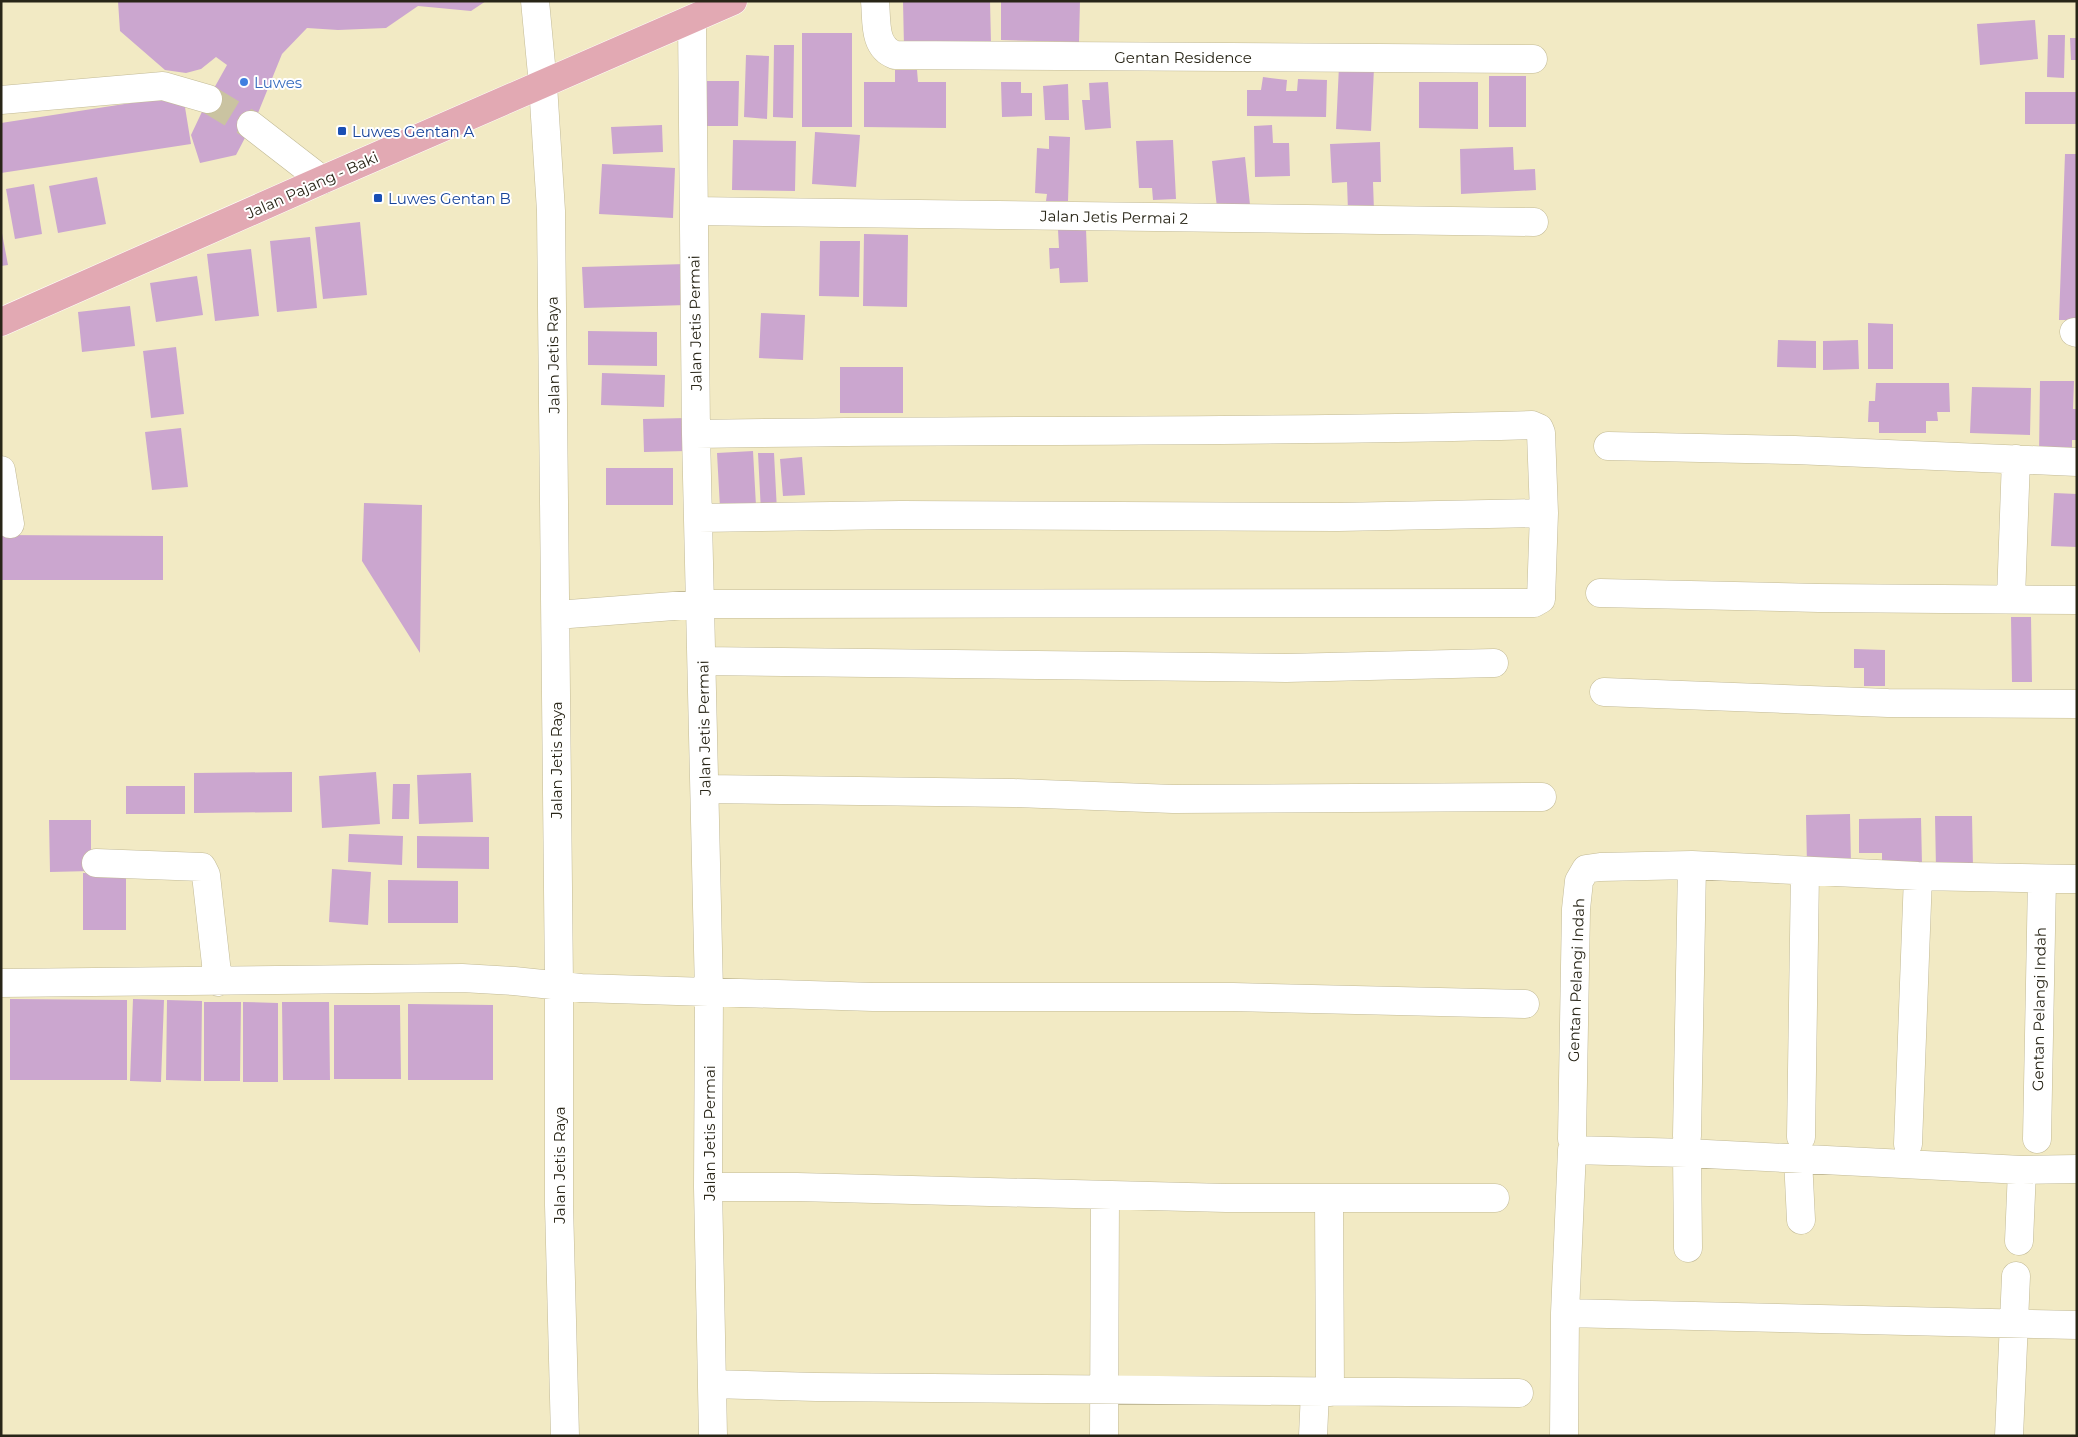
<svg xmlns="http://www.w3.org/2000/svg" width="2078" height="1437" font-family="Montserrat,sans-serif">
  <style>
    .building { fill: #cba6cf }
    .lines { fill: none; stroke-linecap: round; stroke-linejoin: round }
    .minor-tunnel { stroke: #cac3a1; stroke-width: 28; stroke-dasharray: 28 14; stroke-linecap: butt }
    .minor-casing { stroke: #c2ba96; stroke-width: 29 }
    .major-casing { stroke: #fff; stroke-width: 29 }
    .minor { stroke: #fff; stroke-width: 28 }
    .major { stroke: #e2a9b3; stroke-width: 28 }
    .shop-dot { fill: #3f7fe0; stroke: #fff; stroke-width: 2 }
    .transit-dot { fill: #1a4fb4; stroke: #fff; stroke-width: 2 }
    .labels { text-anchor: middle; dominant-baseline: central; stroke-width: 4; stroke-linejoin: round; paint-order: stroke }
    .street-label { font-size: 15px; fill: #282517; stroke: #fff }
    .shop-label { font-size: 15px; fill: #366cbe; stroke: #fff; text-anchor: start }
    .transit-label { font-size: 15px; fill: #164399; stroke: #fff; text-anchor: start }
  </style>
  <rect width="100%" height="100%" fill="#f2eac4"/>
  <path class="building" d="M 118,1 L 486,1 L 471,11 L 418,6 L 386,28 L 338,30 L 307,28 L 282,54 L 258,113 L 236,155 L 200,163 L 191,135 L 208,99 L 227,65 L 216,57 L 201,69 L 186,73 L 165,70 L 120,31 Z
    M 903,1 L 990,1 L 991,43 L 904,47 Z
    M 1001,1 L 1080,1 L 1079,42 L 1001,40 Z
    M 2035,20 L 2038,59 L 1980,65 L 1977,24 Z
    M 802,33 L 852,33 L 852,127 L 802,127 Z
    M 2048,35 L 2065,35 L 2064,78 L 2047,77 Z
    M 2070,38 L 2077,38 L 2077,60 L 2071,60 Z
    M 774,45 L 794,45 L 793,118 L 773,117 Z
    M 746,55 L 769,56 L 767,119 L 744,117 Z
    M 1339,66 L 1374,68 L 1371,131 L 1336,129 Z
    M 895,70 L 917,70 L 918,82 L 946,82 L 946,128 L 864,127 L 864,82 L 895,82 Z
    M 1489,76 L 1526,76 L 1526,127 L 1489,127 Z
    M 1263,77 L 1287,80 L 1286,91 L 1297,91 L 1298,79 L 1327,80 L 1326,117 L 1247,116 L 1247,90 L 1261,90 Z
    M 707,81 L 739,81 L 738,126 L 707,126 Z
    M 1001,82 L 1021,82 L 1021,93 L 1032,93 L 1032,116 L 1002,117 Z
    M 1108,82 L 1111,128 L 1085,130 L 1082,100 L 1090,100 L 1089,83 Z
    M 1419,82 L 1478,82 L 1478,129 L 1419,128 Z
    M 1068,84 L 1069,120 L 1045,120 L 1043,86 Z
    M 2025,92 L 2077,92 L 2077,124 L 2025,124 Z
    M 183,95 L 191,144 L 1,173 L 1,123 Z
    M 662,125 L 663,152 L 613,154 L 611,127 Z
    M 1272,125 L 1273,143 L 1289,143 L 1290,176 L 1255,177 L 1254,126 Z
    M 815,132 L 860,135 L 856,187 L 812,184 Z
    M 1049,136 L 1070,137 L 1068,201 L 1046,201 L 1047,194 L 1035,193 L 1037,148 L 1049,149 Z
    M 733,140 L 796,141 L 795,191 L 732,190 Z
    M 1173,140 L 1176,199 L 1153,200 L 1152,188 L 1139,188 L 1136,141 Z
    M 1380,142 L 1381,182 L 1373,182 L 1374,211 L 1348,211 L 1347,182 L 1332,183 L 1330,144 Z
    M 1513,147 L 1514,170 L 1535,169 L 1536,190 L 1461,194 L 1460,149 Z
    M 2065,154 L 2077,154 L 2077,320 L 2059,320 Z
    M 1245,157 L 1250,205 L 1217,208 L 1212,161 Z
    M 602,164 L 675,168 L 673,218 L 599,214 Z
    M 97,177 L 106,224 L 58,233 L 49,186 Z
    M 34,184 L 42,234 L 15,239 L 6,189 Z
    M 360,222 L 367,295 L 323,299 L 315,227 Z
    M 1,228 L 8,265 L 1,266 Z
    M 1086,229 L 1088,282 L 1060,283 L 1059,268 L 1050,269 L 1049,248 L 1059,248 L 1058,230 Z
    M 864,234 L 908,235 L 907,307 L 863,306 Z
    M 310,237 L 317,308 L 277,312 L 270,241 Z
    M 820,241 L 860,241 L 859,297 L 819,296 Z
    M 251,249 L 259,316 L 215,321 L 207,254 Z
    M 686,264 L 687,305 L 584,308 L 582,267 Z
    M 197,276 L 203,315 L 156,322 L 150,283 Z
    M 130,306 L 135,346 L 82,352 L 78,312 Z
    M 761,313 L 805,315 L 803,360 L 759,358 Z
    M 1868,323 L 1893,324 L 1893,369 L 1868,369 Z
    M 588,331 L 657,332 L 657,366 L 588,365 Z
    M 1778,340 L 1816,341 L 1816,368 L 1777,367 Z
    M 1858,340 L 1859,369 L 1823,370 L 1823,341 Z
    M 176,347 L 184,414 L 151,418 L 143,351 Z
    M 840,367 L 903,367 L 903,413 L 840,413 Z
    M 602,373 L 665,375 L 664,407 L 601,405 Z
    M 2040,381 L 2074,381 L 2073,409 L 2077,409 L 2077,440 L 2072,440 L 2072,455 L 2039,455 Z
    M 1876,383 L 1949,383 L 1950,412 L 1937,412 L 1938,421 L 1926,421 L 1926,433 L 1879,433 L 1879,422 L 1868,422 L 1869,401 L 1875,401 Z
    M 1972,387 L 2031,388 L 2030,435 L 1970,433 Z
    M 686,418 L 687,451 L 644,452 L 643,419 Z
    M 181,428 L 188,487 L 152,490 L 145,432 Z
    M 753,451 L 756,506 L 720,508 L 717,453 Z
    M 758,453 L 774,453 L 777,511 L 761,512 Z
    M 802,457 L 805,495 L 783,496 L 780,459 Z
    M 606,468 L 673,468 L 673,505 L 606,505 Z
    M 2054,493 L 2077,494 L 2077,547 L 2051,546 Z
    M 364,503 L 422,505 L 420,653 L 362,561 Z
    M 1,535 L 163,536 L 163,580 L 1,580 Z
    M 2011,617 L 2031,617 L 2032,682 L 2012,682 Z
    M 1854,649 L 1885,650 L 1885,686 L 1864,686 L 1864,668 L 1854,668 Z
    M 292,772 L 292,812 L 194,813 L 194,773 Z
    M 376,772 L 380,824 L 322,828 L 319,776 Z
    M 471,773 L 473,822 L 419,824 L 417,775 Z
    M 393,784 L 410,784 L 409,819 L 392,819 Z
    M 126,786 L 185,786 L 185,814 L 126,814 Z
    M 1850,814 L 1851,866 L 1807,866 L 1806,815 Z
    M 1935,816 L 1972,816 L 1973,868 L 1936,869 Z
    M 1921,818 L 1922,865 L 1882,866 L 1882,853 L 1859,853 L 1859,819 Z
    M 49,820 L 91,820 L 91,871 L 50,872 Z
    M 349,834 L 403,836 L 402,865 L 348,862 Z
    M 417,836 L 489,837 L 489,869 L 417,868 Z
    M 332,869 L 371,872 L 368,925 L 329,922 Z
    M 83,873 L 126,874 L 126,930 L 83,930 Z
    M 388,880 L 458,881 L 458,923 L 388,923 Z
    M 10,999 L 127,1000 L 127,1080 L 10,1080 Z
    M 133,999 L 164,1000 L 161,1082 L 130,1081 Z
    M 167,1000 L 202,1001 L 201,1081 L 166,1080 Z
    M 204,1002 L 241,1002 L 240,1081 L 204,1081 Z
    M 243,1002 L 278,1003 L 278,1082 L 243,1082 Z
    M 282,1002 L 329,1002 L 330,1080 L 283,1080 Z
    M 408,1004 L 493,1005 L 493,1080 L 408,1080 Z
    M 334,1005 L 400,1005 L 401,1079 L 334,1079 Z"/>
  <g class="lines">
    <path class="minor-tunnel" d="M 208,99 L 251,125"/>
    <g class="minor-casing">
      <path id="minor" d="M 535,1 L 543,85 L 551,211 L 559,985 L 559,1205 L 565,1436
        M 875,1 C 877,21 873,47 895,55 L 1533,59
        M 692,20 L 696,434 L 709,992 L 708,1187 L 713,1436
        M 1,100 L 163,86 L 208,99
        M 251,125 L 322,180
        M 694,211 L 1534,222
        M 2074,332 L 2077,333
        M 1608,446 L 1795,450 L 2077,462
        M 1,470 L 10,524
        M 698,518 L 901,515 L 1338,517 L 1544,513
        M 1600,593 L 1819,598 L 2077,600
        M 2011,598 L 2016,459
        M 556,615 L 700,604 L 1534,603 L 1541,599 L 1544,513 L 1541,433 L 1539,428 L 1532,425 C 1254,433 975,429 696,434
        M 702,661 L 1286,668 L 1494,663
        M 1604,692 L 1888,703 L 2077,704
        M 705,789 L 1013,793 L 1173,799 L 1542,797
        M 96,863 L 202,867 L 206,875 L 218,982
        M 1,983 L 462,978 L 514,981 L 581,988 L 873,997 L 1233,997 L 1525,1004
        M 1687,1136 L 1692,865
        M 1801,1137 L 1805,872
        M 1572,1139 L 1576,909 L 1579,881 L 1586,869 L 1600,867 L 1692,865 L 1918,876 L 2077,879
        M 2037,1139 L 2042,879
        M 1908,1144 L 1918,876
        M 1687,1153 L 1688,1248
        M 1798,1159 L 1801,1220
        M 708,1187 L 797,1187 L 1226,1198 L 1495,1198
        M 1329,1198 L 1330,1392
        M 2019,1241 L 2022,1170
        M 1565,1313 L 2077,1325
        M 712,1384 L 816,1387 L 1519,1393
        M 1104,1436 L 1105,1195
        M 1313,1436 L 1315,1392
        M 1564,1436 L 1565,1313 L 1572,1150 L 1687,1153 L 2022,1170 L 2077,1169
        M 2009,1436 L 2016,1276"/>
    </g>
    <g class="major-casing">
      <path id="major" d="M 1,322 L 322,180 L 733,1"/>
    </g>
    <use href="#minor" class="minor"/>
    <use href="#major" class="major"/>
  </g>
  <circle class="shop-dot" cx="244" cy="82" r="5"/>
  <g class="transit-dot">
    <rect x="337" y="126" width="10" height="10" rx="2.5"/>
    <rect x="373" y="193" width="10" height="10" rx="2.5"/>
  </g>
  <g class="labels">
    <g class="street-label">
      <text x="1183" y="57">Gentan Residence</text>
      <text transform="translate(312 185) rotate(-24)">Jalan Pajang - Baki</text>
      <text transform="translate(1114 217) rotate(1)">Jalan Jetis Permai 2</text>
      <text transform="translate(695 323) rotate(-91)">Jalan Jetis Permai</text>
      <text transform="translate(553 355) rotate(-91)">Jalan Jetis Raya</text>
      <text transform="translate(704 728) rotate(-91)">Jalan Jetis Permai</text>
      <text transform="translate(556 760) rotate(-90)">Jalan Jetis Raya</text>
      <text transform="translate(1576 980) rotate(-88)">Gentan Pelangi Indah</text>
      <text transform="translate(2039 1009) rotate(-89)">Gentan Pelangi Indah</text>
      <text transform="translate(709 1133) rotate(-90)">Jalan Jetis Permai</text>
      <text transform="translate(559 1165) rotate(-90)">Jalan Jetis Raya</text>
    </g>
    <g class="shop-label">
      <text x="254" y="82">Luwes</text>
    </g>
    <g class="transit-label">
      <text x="352" y="131">Luwes Gentan A</text>
      <text x="388" y="198">Luwes Gentan B</text>
    </g>
  </g>
  <rect width="2078" height="1437" fill="none" stroke="#282517" stroke-width="5"/>
</svg>
